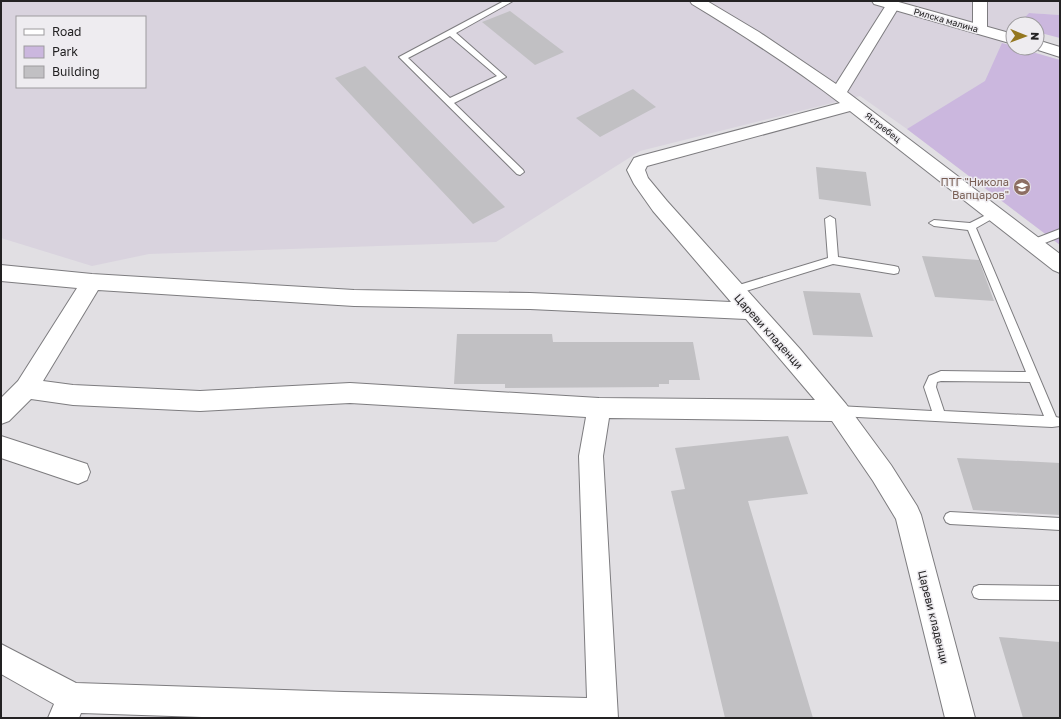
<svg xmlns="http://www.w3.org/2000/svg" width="1061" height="719" font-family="'Golos Text',sans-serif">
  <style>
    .built { fill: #d9d3de; fill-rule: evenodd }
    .green { fill: #cbb7de }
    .building { fill: #c1c0c3 }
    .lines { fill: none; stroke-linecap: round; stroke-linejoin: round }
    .lane-casing { stroke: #7d7c7f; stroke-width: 2 }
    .street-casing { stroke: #7d7c7f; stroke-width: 2 }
    .secondary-casing { stroke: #7d7c7f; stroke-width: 2 }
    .lane { fill: #fff; fill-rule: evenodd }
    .street { fill: #fff; fill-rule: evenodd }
    .secondary { fill: #fff; fill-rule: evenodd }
    .labels { text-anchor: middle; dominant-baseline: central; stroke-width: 3; stroke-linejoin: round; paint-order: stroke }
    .far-street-label { font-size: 9px; fill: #232223; stroke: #eeecf0 }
    .education-label { font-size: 11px; fill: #785e54; stroke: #eeecf0; text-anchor: end }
    .street-label { font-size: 11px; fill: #232223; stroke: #eeecf0 }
  </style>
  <rect width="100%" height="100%" fill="#e1dfe3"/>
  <path class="built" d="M 1,1 L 1060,1 L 1060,15 L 1029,13 L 1018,24 L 1013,24 L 1013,29 L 1002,43 L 1013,46 L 1013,48 L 1018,48 L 1060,60 L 1060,245 L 907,129 L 860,96 L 640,151 L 496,242 L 149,254 L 92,266 L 1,238 ZM 17,17 L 145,17 L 145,87 L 17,87 Z"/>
  <path class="green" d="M 1029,13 L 1060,15 L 1060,38 L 1037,32 L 1037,24 L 1018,24 Z
    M 1002,43 L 1013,46 L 1013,48 L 1018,48 L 1060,60 L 1060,245 L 907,129 L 985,81 Z"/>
  <path class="building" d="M 510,11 L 564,52 L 535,65 L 482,22 Z
    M 365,66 L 505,207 L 473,224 L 335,78 Z
    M 633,89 L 656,107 L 600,137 L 576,118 Z
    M 816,167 L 866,172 L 871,206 L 819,199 Z
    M 922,256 L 979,260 L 994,301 L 935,297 Z
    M 803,291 L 860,293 L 873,337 L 813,335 Z
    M 457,334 L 552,334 L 553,342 L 693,342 L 700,380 L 669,380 L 669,384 L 659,384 L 659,387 L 505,388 L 505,384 L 454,384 Z
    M 788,436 L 808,494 L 748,501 L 813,718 L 725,718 L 671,491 L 685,489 L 675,448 Z
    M 957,458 L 1060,463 L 1060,515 L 973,510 Z
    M 999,637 L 1060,642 L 1060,718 L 1023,718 Z"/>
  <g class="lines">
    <g class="lane-casing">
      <path id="lane" d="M 504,1 L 513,1 L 456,33 L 506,77 L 454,103 L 523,170 L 524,172 L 520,175 L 517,174 L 399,57 ZM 450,36 L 497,76 L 450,98 L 408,58 Z
        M 994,211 L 997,212 L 999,214 L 997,216 L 976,228 L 1056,417 L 1060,418 L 1060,426 L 1052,427 L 838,416 L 834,415 L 832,411 L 834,407 L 838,406 L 932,411 L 924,387 L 929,376 L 941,371 L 1026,372 L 968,230 L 934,226 L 929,223 L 934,220 L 970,223 ZM 941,381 L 1030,382 L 1044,416 L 944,411 L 936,387 L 937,382 Z
        M 830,216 L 835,219 L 838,257 L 894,266 L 898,267 L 899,270 L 898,273 L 894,274 L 833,264 L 733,295 L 729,294 L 728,291 L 729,288 L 828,258 L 825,219 Z
        M 1060,229 L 1060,237 L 1032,248 L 1029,247 L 1027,244 L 1029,241 Z
        M 950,512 L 1060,518 L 1060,530 L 950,524 L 946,522 L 944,518 L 946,514 Z
        M 979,585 L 1060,586 L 1060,600 L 979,599 L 974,597 L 972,592 L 974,587 Z"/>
    </g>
    <g class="street-casing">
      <path id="street" d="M 690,1 L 707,1 L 759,32 L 836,84 L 888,2 L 898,2 L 900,5 L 847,92 L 1060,254 L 1060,273 L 1053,270 L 850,111 L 647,166 L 645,170 L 648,178 L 667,201 L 800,349 L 846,404 L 891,465 L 917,506 L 921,515 L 975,718 L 945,718 L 896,519 L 873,481 L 832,421 L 609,418 L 603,456 L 618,718 L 232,718 L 81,713 L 79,718 L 48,718 L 54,704 L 1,674 L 1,644 L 76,683 L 344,692 L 587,698 L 579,456 L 586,417 L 350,403 L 200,411 L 73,405 L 31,399 L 9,421 L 1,424 L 1,398 L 18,381 L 77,288 L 1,281 L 1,265 L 92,274 L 354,290 L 530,293 L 731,302 L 653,211 L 634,184 L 627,170 L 634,158 L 640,156 L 840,103 C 793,67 743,35 692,4 ZM 98,290 L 354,306 L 530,309 L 746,319 L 815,400 L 599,398 L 350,383 L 200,391 L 73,385 L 43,381 Z
        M 973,1 L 987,1 L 987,29 L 985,32 L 980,33 L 975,32 L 973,29 Z
        M 1,436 L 87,464 L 90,472 L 87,480 L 78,484 L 1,458 Z"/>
    </g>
    <g class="secondary-casing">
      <path id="secondary" d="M 872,1 L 895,1 L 1013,34 L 1013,44 L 874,4 Z
        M 1037,40 L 1060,47 L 1060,57 L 1032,48 L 1037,48 Z"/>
    </g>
    <use href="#lane" class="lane"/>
    <use href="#street" class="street"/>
    <use href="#secondary" class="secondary"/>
  </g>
  <defs>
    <g id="school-disc" transform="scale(0.9)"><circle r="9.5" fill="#8d6e63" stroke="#eeecf0"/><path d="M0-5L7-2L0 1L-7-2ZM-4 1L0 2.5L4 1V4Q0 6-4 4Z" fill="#fff"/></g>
  </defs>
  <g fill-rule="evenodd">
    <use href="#school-disc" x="1022" y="187"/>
  </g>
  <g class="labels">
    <g class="far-street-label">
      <text transform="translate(946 20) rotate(16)">Рилска малина</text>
      <text transform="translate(883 127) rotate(38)">Ястребец</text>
    </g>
    <g class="education-label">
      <text x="1009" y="181">ПТГ "Никола<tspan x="1009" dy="13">Вапцаров"</tspan></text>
    </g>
    <g class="street-label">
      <text transform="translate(769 331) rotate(48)">Цареви кладенци</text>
      <text transform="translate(934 617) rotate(76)">Цареви кладенци</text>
    </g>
  </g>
  <rect width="1061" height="719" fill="none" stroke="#232223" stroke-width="4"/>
  <rect x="16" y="16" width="130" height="72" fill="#eeecf0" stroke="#9d9b9e"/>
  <rect x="24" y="29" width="20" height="6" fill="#ffffff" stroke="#9d9b9e"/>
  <text x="52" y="36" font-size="12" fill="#232223">Road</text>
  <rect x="24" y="46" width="20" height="12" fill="#cbb7de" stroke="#9d9b9e"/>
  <text x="52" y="56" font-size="12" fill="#232223">Park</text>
  <rect x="24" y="66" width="20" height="12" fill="#c1c0c3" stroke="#9d9b9e"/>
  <text x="52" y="76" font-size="12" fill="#232223">Building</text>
  <g transform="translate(1025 36) rotate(91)"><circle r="19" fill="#eeecf0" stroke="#9d9b9e"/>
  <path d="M0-3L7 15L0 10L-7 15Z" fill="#94771f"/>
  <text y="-6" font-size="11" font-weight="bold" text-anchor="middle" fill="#232223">N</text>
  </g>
</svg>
